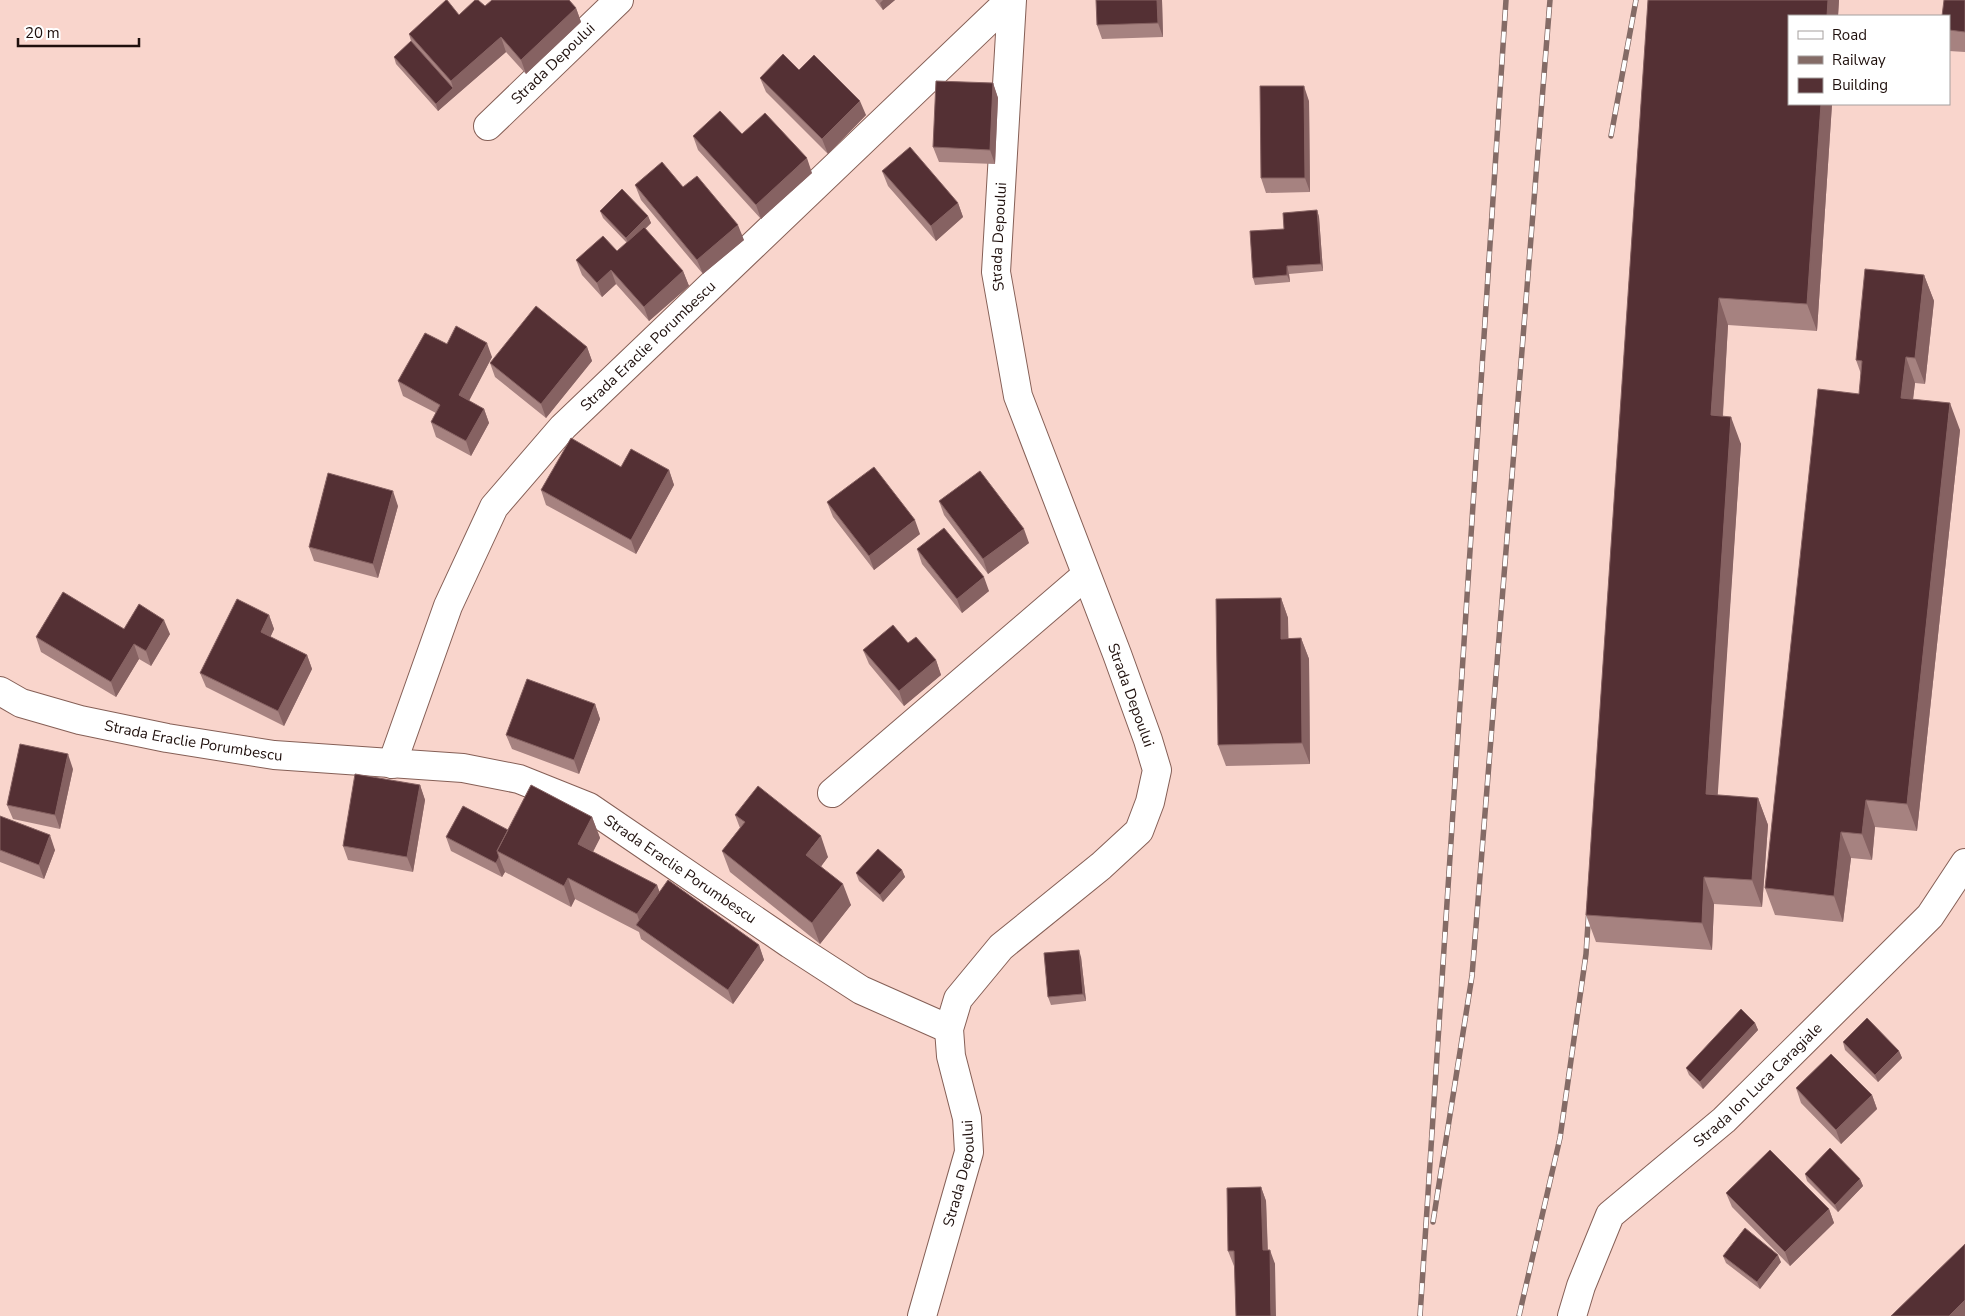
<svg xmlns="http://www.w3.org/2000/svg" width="1965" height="1316" font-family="'Nunito Sans',sans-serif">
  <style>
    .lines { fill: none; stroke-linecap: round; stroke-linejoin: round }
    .minor-casing { stroke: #855f56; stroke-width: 30 }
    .minor { stroke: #fff; stroke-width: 28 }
    .rail-casing { stroke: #846b66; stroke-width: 5.5 }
    .rail { stroke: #fff; stroke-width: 4; stroke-dasharray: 11; stroke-linecap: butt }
    .wall { fill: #a68280 }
    .shaded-wall { fill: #866262 }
    .building { fill: #543034; stroke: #866262 }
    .labels { text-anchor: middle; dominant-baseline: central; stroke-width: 5; stroke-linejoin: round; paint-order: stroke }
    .street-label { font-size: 15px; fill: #1f100d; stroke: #fff }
  </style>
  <rect width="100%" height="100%" fill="#f9d5cc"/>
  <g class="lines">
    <g class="minor-casing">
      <g id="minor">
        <path id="s1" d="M 488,126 L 619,0"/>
        <path id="s2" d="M 0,691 L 21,703 L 80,720 L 167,738 L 274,755 L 463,768 L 519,779 L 589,807 L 790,944 L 861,990 L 949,1029"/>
        <path id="s3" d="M 392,764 L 448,606 L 494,507 L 563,427 L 1010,0"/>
        <path d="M 832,793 L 1085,576"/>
        <path id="s4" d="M 922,1316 L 969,1152 L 967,1118 L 951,1056 L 949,1029 L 958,999 L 1001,947 L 1101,866 L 1139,831 L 1150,802 L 1157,770 L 1148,740 L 1117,654 L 1018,396 L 996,272 L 1012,0"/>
        <path id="s5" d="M 1572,1316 L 1581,1286 L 1610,1215 L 1724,1120 L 1930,916 L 1965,863"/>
      </g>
    </g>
    <use href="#minor" class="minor"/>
    <g class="rail-casing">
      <path id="rail" d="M 1611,136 L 1636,0
        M 1433,1222 L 1472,976 L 1550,0
        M 1420,1316 L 1506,0
        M 1519,1316 L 1560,1138 L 1586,954 L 1589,908"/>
    </g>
    <use href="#rail" class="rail"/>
  </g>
  <path class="wall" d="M 875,0 L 895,0 L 883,10 Z
    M 1162,0 L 1163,37 L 1102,39 L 1097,25 Z
    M 1648,0 L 1839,0 L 1838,16 L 1789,16 L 1789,104 L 1832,104 L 1817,331 L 1728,325 L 1723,416 L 1741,444 L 1717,795 L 1758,798 L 1768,825 L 1762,907 L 1714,904 L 1712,950 L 1596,942 L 1586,915 Z
    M 1965,0 L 1965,52 L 1949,51 L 1949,16 Z
    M 485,6 L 576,8 L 581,22 L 526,74 L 506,52 L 438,111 L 396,64 L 394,57 L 411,41 L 409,34 L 459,15 Z
    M 799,70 L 866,115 L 828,154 L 766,92 L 760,78 Z
    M 993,83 L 998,98 L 995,164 L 939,162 L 933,147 Z
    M 1309,101 L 1310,192 L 1266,193 L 1261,178 Z
    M 742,134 L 812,173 L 761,219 L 698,150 L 693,136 Z
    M 882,171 L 958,203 L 963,217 L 936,241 L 888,186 Z
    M 635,185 L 683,187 L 744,240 L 703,274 L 641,200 Z
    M 1317,210 L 1319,217 L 1323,271 L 1289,274 L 1290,282 L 1255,285 L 1253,278 L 1284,229 Z
    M 600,211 L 648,216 L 651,223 L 645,229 L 683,271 L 689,286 L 649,321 L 616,284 L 602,297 L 582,275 L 576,260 L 617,251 L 627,243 L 603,218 Z
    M 1924,275 L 1934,301 L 1925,384 L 1915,383 L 1913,399 L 1960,430 L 1917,831 L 1875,827 L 1872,860 L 1851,858 L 1843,922 L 1775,915 L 1765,888 L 1859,394 L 1861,374 L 1856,360 Z
    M 447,344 L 492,357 L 469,401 L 484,409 L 489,423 L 471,456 L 436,437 L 431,422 L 436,413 L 403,396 L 398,381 Z
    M 587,347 L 592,361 L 546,418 L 495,377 L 490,363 Z
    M 621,467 L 669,470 L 674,485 L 636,554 L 546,505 L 541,490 Z
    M 939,501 L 1029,543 L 988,574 L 944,515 Z
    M 827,502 L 920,534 L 874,570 L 833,517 Z
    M 398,506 L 378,578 L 314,561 L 309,547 Z
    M 917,549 L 989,591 L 962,613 L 922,564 Z
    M 1281,598 L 1288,618 L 1288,638 L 1301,638 L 1309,659 L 1310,764 L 1226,766 L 1218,745 Z
    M 269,615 L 274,629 L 270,637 L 307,655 L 312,669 L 284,726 L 206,687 L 200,673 Z
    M 124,629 L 170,634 L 151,666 L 139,659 L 116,697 L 41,652 L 36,637 Z
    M 863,650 L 936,660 L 941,675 L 904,706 L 869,664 Z
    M 595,704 L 600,719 L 579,774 L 512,749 L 506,735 Z
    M 73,769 L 60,829 L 13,819 L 7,805 Z
    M 420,785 L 425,800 L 413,872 L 348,860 L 343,846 Z
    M 735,815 L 828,857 L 821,866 L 851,905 L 820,944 L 730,872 L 722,851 L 740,828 Z
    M 0,816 L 55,850 L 44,879 L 0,862 Z
    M 592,817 L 600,838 L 593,852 L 657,885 L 659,892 L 759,945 L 764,960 L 733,1004 L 641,939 L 639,932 L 575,899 L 571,907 L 505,872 L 502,877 L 451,851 L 446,837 L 508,830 Z
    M 902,870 L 905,877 L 883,902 L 859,881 L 856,873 Z
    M 1081,957 L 1086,1001 L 1051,1005 L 1048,997 Z
    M 1755,1023 L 1758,1030 L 1703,1089 L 1689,1075 L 1686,1068 Z
    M 1843,1042 L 1899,1051 L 1902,1058 L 1878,1082 L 1845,1050 Z
    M 1796,1088 L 1872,1095 L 1877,1109 L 1841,1144 L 1801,1103 Z
    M 1805,1174 L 1860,1179 L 1863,1186 L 1838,1212 L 1807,1181 Z
    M 1261,1187 L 1266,1201 L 1268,1250 L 1275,1264 L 1234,1266 L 1228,1251 Z
    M 1726,1193 L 1829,1209 L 1834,1223 L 1790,1266 L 1732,1207 Z
    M 1723,1256 L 1781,1262 L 1760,1289 L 1726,1263 Z"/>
  <path class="shaded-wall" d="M 883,0 L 895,0 L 883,10 L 880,3 Z
    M 1157,0 L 1162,0 L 1163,37 L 1158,23 Z
    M 1828,0 L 1839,0 L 1838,16 L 1827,16 Z
    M 576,8 L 581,22 L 526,74 L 521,60 Z
    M 501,37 L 506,52 L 438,111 L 436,104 L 453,88 L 451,81 Z
    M 993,83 L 998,98 L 995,164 L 990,150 Z
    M 1304,86 L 1309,101 L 1310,192 L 1305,178 Z
    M 860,101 L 866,115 L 828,154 L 822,139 Z
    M 1821,104 L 1832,104 L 1817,331 L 1807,304 Z
    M 807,158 L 812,173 L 761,219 L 756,205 Z
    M 958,203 L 963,217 L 936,241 L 931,226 Z
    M 1317,210 L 1319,217 L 1323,271 L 1321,264 Z
    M 648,216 L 651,223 L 629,245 L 626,238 Z
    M 738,225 L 744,240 L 703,274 L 697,260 Z
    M 1287,266 L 1289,274 L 1290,282 L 1287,275 Z
    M 611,270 L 616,284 L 602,297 L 597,283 Z
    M 683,271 L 689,286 L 649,321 L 644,307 Z
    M 1924,275 L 1934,301 L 1925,384 L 1915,358 Z
    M 1719,298 L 1728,325 L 1721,442 L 1711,415 Z
    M 487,343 L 492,357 L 464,410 L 459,395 Z
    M 587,347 L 592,361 L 546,418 L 541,404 Z
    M 1906,357 L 1915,383 L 1910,424 L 1901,398 Z
    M 1950,403 L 1960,430 L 1917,831 L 1907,804 Z
    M 484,409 L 489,423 L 471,456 L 466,441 Z
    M 1731,417 L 1741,444 L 1716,821 L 1706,794 Z
    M 669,470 L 674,485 L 636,554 L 631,540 Z
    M 393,491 L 398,506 L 378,578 L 373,564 Z
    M 915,520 L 920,534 L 874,570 L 869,556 Z
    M 1024,529 L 1029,543 L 988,574 L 983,559 Z
    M 984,577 L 989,591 L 962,613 L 957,599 Z
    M 1281,598 L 1288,618 L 1289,659 L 1281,639 Z
    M 269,615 L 274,629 L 266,647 L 261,632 Z
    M 164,620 L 170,634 L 151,666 L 146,651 Z
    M 1301,638 L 1309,659 L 1310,764 L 1302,743 Z
    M 134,644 L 139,659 L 116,697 L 111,682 Z
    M 307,655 L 312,669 L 284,726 L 278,711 Z
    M 936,660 L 941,675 L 904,706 L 899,691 Z
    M 595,704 L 600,719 L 579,774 L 574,760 Z
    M 68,754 L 73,769 L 60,829 L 55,815 Z
    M 420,785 L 425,800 L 413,872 L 407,857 Z
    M 1758,798 L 1768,825 L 1762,907 L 1752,880 Z
    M 1866,800 L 1875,827 L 1872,860 L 1862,834 Z
    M 592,817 L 600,838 L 586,865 L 578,844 Z
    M 1841,832 L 1851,858 L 1843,922 L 1834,896 Z
    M 50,835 L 55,850 L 44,879 L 39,865 Z
    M 821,836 L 828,857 L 814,876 L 806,855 Z
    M 499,857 L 505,872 L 502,877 L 496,863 Z
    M 902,870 L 905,877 L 883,902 L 880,895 Z
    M 1704,877 L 1714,904 L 1712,950 L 1702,923 Z
    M 568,878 L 575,899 L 571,907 L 564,886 Z
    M 843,884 L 851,905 L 820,944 L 812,923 Z
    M 657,885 L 665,906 L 642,929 L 637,914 Z
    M 759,945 L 764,960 L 733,1004 L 728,990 Z
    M 1079,950 L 1081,957 L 1086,1001 L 1083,994 Z
    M 1755,1023 L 1758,1030 L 1703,1089 L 1700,1082 Z
    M 1899,1051 L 1902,1058 L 1878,1082 L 1875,1075 Z
    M 1872,1095 L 1877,1109 L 1841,1144 L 1836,1130 Z
    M 1860,1179 L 1863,1186 L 1838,1212 L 1835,1205 Z
    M 1261,1187 L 1266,1201 L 1268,1265 L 1263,1250 Z
    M 1829,1209 L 1834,1223 L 1790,1266 L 1785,1252 Z
    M 1270,1250 L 1275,1264 L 1276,1316 L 1271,1316 Z
    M 1778,1255 L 1781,1262 L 1760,1289 L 1757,1282 Z
    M 1965,1300 L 1965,1316 L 1949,1316 Z"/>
  <path class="building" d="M 446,0 L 447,0 L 459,15 L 475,0 L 478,0 L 485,6 L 492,0 L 569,0 L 576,8 L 521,60 L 501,37 L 451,81 L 409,34 Z
    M 1096,0 L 1157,0 L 1158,23 L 1097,25 Z
    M 1648,0 L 1828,0 L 1827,16 L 1789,16 L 1789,104 L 1821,104 L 1807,304 L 1719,298 L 1711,415 L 1731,417 L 1706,794 L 1758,798 L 1752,880 L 1704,877 L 1702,923 L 1586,915 Z
    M 1944,0 L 1965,0 L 1965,32 L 1949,30 L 1949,16 L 1942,16 Z
    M 411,41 L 453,88 L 436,104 L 394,57 Z
    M 783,54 L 799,70 L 814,55 L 860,101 L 822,139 L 760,78 Z
    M 936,81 L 993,83 L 990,150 L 933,147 Z
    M 1260,86 L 1304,86 L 1305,178 L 1261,178 Z
    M 720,111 L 742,134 L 765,113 L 807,158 L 756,205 L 693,136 Z
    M 910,147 L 958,203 L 931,226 L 882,171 Z
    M 662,162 L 683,187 L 697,176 L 738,225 L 697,260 L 635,185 Z
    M 622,189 L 648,216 L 626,238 L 600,211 Z
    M 1317,210 L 1321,264 L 1287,266 L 1287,275 L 1253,278 L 1250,231 L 1284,229 L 1283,213 Z
    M 644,227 L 683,271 L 644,307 L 611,270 L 597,283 L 576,260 L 603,236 L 617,251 Z
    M 1865,269 L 1924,275 L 1915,358 L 1906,357 L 1901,398 L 1950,403 L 1907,804 L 1866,800 L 1862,834 L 1841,832 L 1834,896 L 1765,888 L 1818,389 L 1859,394 L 1862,361 L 1856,360 Z
    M 536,306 L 587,347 L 541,404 L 490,363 Z
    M 456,326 L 487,343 L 459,395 L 484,409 L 466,441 L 431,422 L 440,405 L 398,381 L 425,333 L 447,344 Z
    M 571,438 L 621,467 L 631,449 L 669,470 L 631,540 L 541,490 Z
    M 874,467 L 915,520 L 869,556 L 827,502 Z
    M 980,471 L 1024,529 L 983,559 L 939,501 Z
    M 328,473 L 393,491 L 373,564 L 309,547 Z
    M 944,528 L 984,577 L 957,599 L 917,549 Z
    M 63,592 L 124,629 L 139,604 L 164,620 L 146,651 L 134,644 L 111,682 L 36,637 Z
    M 1281,598 L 1281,639 L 1301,638 L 1302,743 L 1218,745 L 1216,599 Z
    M 237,599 L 269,615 L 261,632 L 307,655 L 278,711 L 200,673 Z
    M 893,625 L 908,643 L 916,637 L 936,660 L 899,691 L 863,650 Z
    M 527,679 L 595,704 L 574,760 L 506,735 Z
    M 20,744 L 68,754 L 55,815 L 7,805 Z
    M 355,774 L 420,785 L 407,857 L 343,846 Z
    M 531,785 L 592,817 L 578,844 L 657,885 L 637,914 L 568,878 L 564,886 L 497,851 Z
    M 758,786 L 821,836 L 806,855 L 843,884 L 812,923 L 722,851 L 745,822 L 735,815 Z
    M 463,806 L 508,830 L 497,851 L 499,857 L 496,863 L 446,837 Z
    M 0,816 L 50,835 L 39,865 L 0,850 Z
    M 878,849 L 902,870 L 880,895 L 856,873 Z
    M 668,880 L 759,945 L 728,990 L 636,925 Z
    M 1079,950 L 1083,994 L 1048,997 L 1044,953 Z
    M 1741,1009 L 1755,1023 L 1700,1082 L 1686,1068 Z
    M 1867,1018 L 1899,1051 L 1875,1075 L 1843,1042 Z
    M 1831,1054 L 1872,1095 L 1836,1130 L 1796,1088 Z
    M 1830,1148 L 1860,1179 L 1835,1205 L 1805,1174 Z
    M 1770,1150 L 1829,1209 L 1785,1252 L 1726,1193 Z
    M 1261,1187 L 1263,1250 L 1270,1250 L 1271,1316 L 1236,1316 L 1234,1251 L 1228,1251 L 1227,1188 Z
    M 1745,1228 L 1778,1255 L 1757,1282 L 1723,1256 Z
    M 1965,1244 L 1965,1300 L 1949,1316 L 1891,1316 Z"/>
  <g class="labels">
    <g class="street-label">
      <text stroke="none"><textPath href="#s1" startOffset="90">Strada Depoului</textPath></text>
      <text stroke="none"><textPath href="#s4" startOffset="1199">Strada Depoului</textPath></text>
      <text stroke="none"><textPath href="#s3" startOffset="500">Strada Eraclie Porumbescu</textPath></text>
      <text transform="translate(1131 695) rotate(70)">Strada Depoului</text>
      <text stroke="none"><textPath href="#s2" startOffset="201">Strada Eraclie Porumbescu</textPath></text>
      <text stroke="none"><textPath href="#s2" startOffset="715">Strada Eraclie Porumbescu</textPath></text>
      <text stroke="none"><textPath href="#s5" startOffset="305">Strada Ion Luca Caragiale</textPath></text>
      <text stroke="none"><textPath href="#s4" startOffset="148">Strada Depoului</textPath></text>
    </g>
  </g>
  <rect x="1788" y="15" width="162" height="90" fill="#ffffff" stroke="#a59f9e"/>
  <rect x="1798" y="31" width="25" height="8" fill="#ffffff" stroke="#a59f9e"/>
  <text x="1832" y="40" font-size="15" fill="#1f100d">Road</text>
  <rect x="1798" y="56" width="25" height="8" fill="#846b66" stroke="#a59f9e"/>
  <text x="1832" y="65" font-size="15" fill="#1f100d">Railway</text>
  <rect x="1798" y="78" width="25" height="15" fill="#543034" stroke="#a59f9e"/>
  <text x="1832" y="90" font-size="15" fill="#1f100d">Building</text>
  <path d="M18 38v8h121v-8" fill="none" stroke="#1f100d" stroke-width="2.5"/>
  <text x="25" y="38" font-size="15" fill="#1f100d" stroke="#ffffff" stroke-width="4" paint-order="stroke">20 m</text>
</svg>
